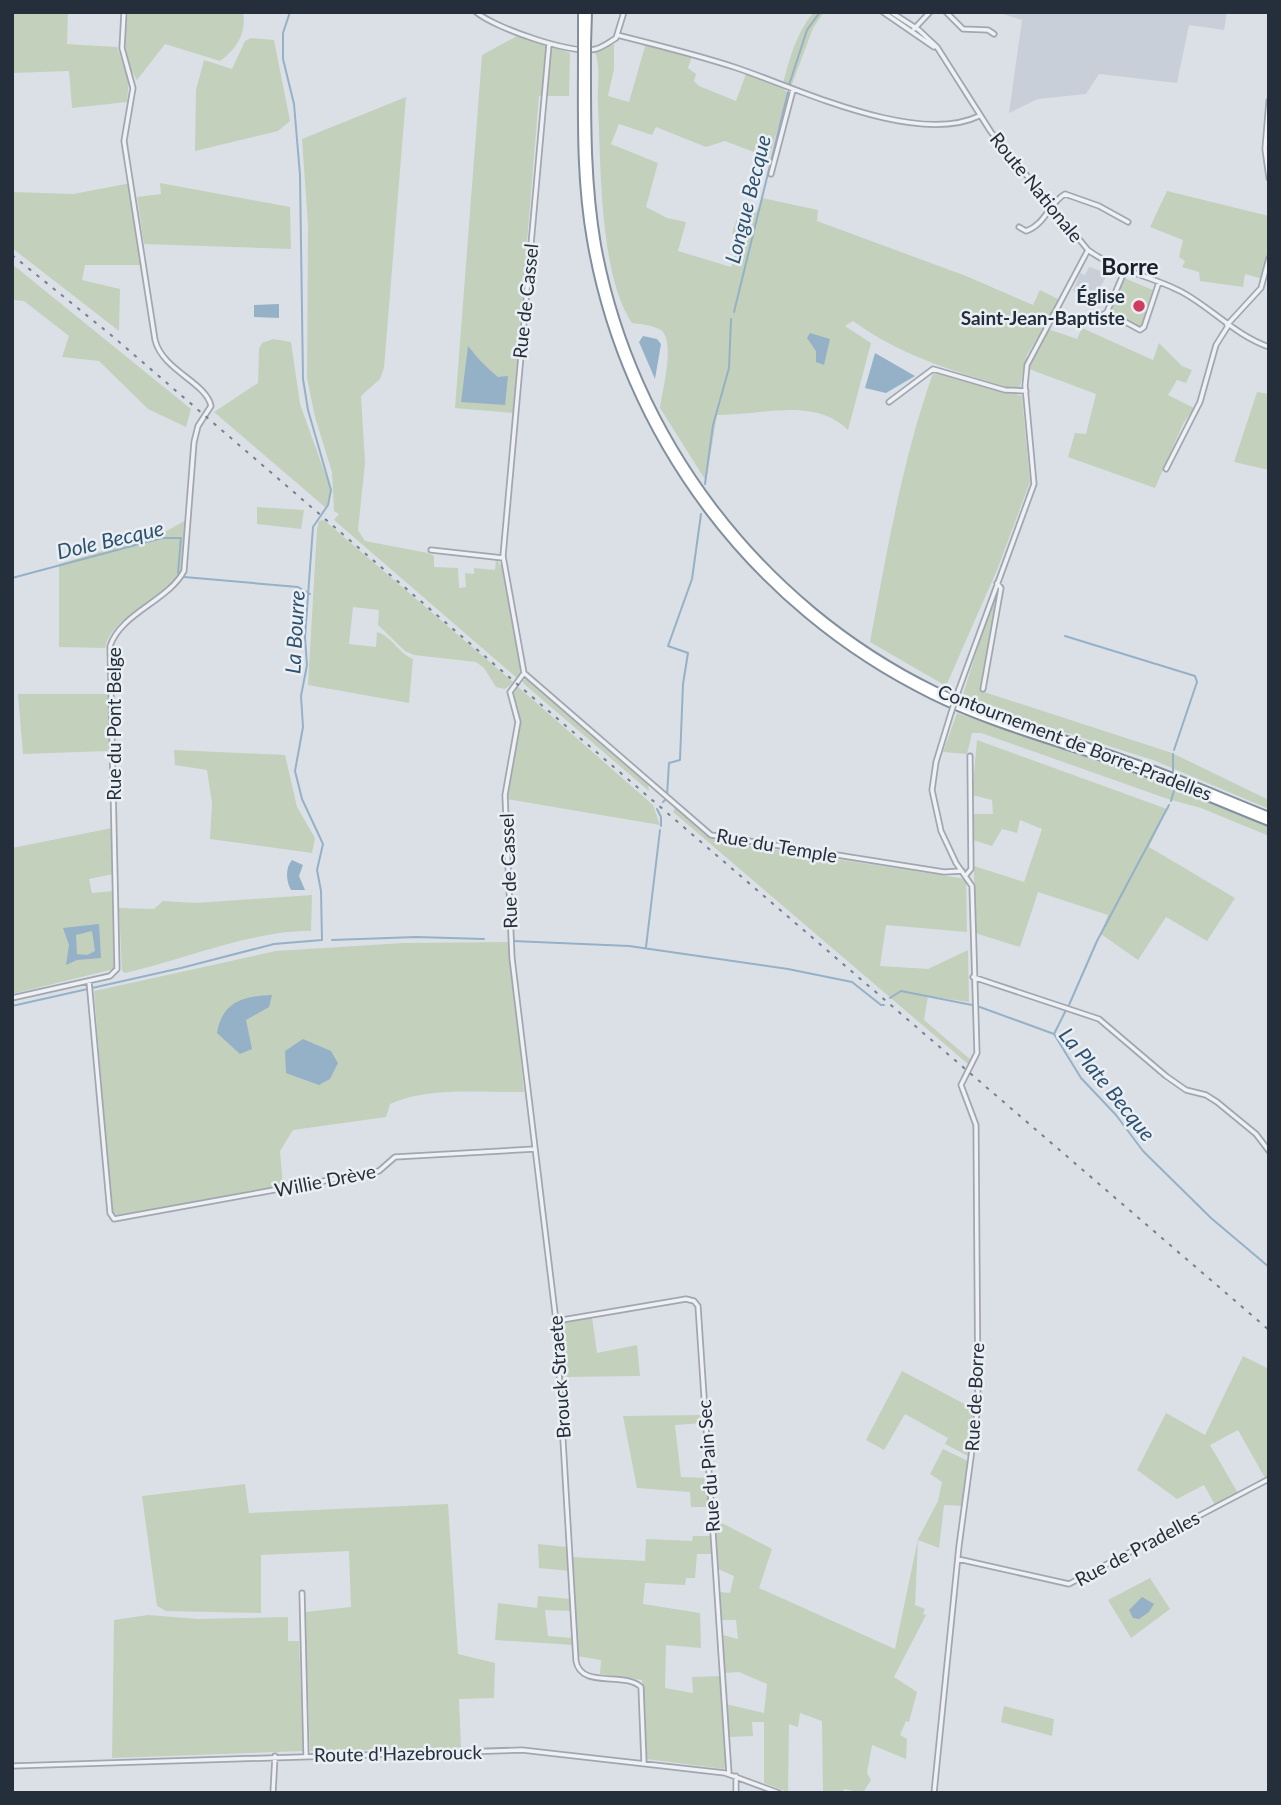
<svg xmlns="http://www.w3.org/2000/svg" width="1281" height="1805" font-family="Lato,sans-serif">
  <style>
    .built { fill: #c9cfd8 }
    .green { fill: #c3d0bc }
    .water { fill: #95b1c7; fill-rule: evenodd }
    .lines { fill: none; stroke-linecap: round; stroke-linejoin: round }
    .stream { stroke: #95b1c7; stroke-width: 2 }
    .minor-casing { stroke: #a1a7b0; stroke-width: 7 }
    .highway-casing { stroke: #828f9c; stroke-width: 10 }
    .minor { stroke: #eef0f4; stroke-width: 3.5 }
    .highway { stroke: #fff; stroke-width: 6 }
    .rail { stroke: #74818f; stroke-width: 2; stroke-dasharray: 3.5 7; stroke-linecap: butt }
    .minor-bridge-casing { stroke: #a1a7b0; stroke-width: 7; stroke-linecap: butt }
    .highway-bridge-casing { stroke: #828f9c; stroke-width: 10; stroke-linecap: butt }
    .minor-bridge { stroke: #eef0f4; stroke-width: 3.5 }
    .highway-bridge { stroke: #fff; stroke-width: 6 }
    .poi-dot { fill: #cf3c5d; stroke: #eaeff4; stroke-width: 2.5 }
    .labels { text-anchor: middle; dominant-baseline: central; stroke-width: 5; stroke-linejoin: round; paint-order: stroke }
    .street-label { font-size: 19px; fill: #252f3c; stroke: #eaeff4 }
    .poi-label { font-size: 19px; font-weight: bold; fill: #252f3c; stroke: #eaeff4; text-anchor: end }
    .water-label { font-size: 21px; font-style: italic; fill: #2f5170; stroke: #eaeff4 }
    .quarter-label { font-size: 23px; font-weight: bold; fill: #18202c; stroke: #eaeff4 }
  </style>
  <rect width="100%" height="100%" fill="#dbe0e6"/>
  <path class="built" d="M 996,12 L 1227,12 L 1224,30 L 1189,25 L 1177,83 L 1099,74 L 1086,94 L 1038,99 L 1009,113 L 1022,20 Z
    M 1089,267 L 1108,273 L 1093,301 L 1073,291 L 1080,273 L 1085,275 Z"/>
  <path class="green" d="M 12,12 L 68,12 L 67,44 L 117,47 L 129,79 L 127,102 L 72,108 L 69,71 L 12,73 Z
    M 128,12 L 243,12 C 247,32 237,49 220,61 L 165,44 L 137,80 C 123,57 124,38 128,12 Z
    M 814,12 L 824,12 L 813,28 L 791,87 L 783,84 C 789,60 797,31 814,12 Z
    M 519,35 L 570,53 L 569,96 L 539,96 L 513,413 L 455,408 L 482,55 Z
    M 251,38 L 274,40 L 290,121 L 278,131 L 195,151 L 196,90 L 204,60 L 232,69 L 245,41 Z
    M 646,43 L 692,56 L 688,68 L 696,74 L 694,81 L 699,86 L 736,101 L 746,74 L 782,87 L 788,94 L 769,158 L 725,141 L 706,147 L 656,127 L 652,135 L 619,124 L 611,144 L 658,163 L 646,207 L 667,218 L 686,222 L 678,251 L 731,267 L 741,238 L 732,233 L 741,208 L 756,213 L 762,198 L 818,210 L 817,221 L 966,276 L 1033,305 L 1040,290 L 1060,300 L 1027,355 L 1020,387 L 1007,387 C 950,370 902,356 853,321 L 845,326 L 871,343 L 848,430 C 814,396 759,416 717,415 L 706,481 L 660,408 C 662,391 677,337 659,329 C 651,325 640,324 632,323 C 599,275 601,163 598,105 C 597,89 601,66 595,52 L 614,44 L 614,69 L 608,96 L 629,102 Z
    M 406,97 L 384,368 L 380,379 L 361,396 L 365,463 L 358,530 L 365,541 L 428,553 L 434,556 L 434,567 L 458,568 L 459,588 L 466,587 L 465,573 L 474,574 L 474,568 L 495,570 L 496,559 L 503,568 L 506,581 L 521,672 L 517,678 L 334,520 L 339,514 L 334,511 L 332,472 L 315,417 L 307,378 L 308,225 L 302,139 Z
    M 131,183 L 142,265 L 85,265 L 82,280 L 120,289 L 119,331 L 12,248 L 12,192 L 73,194 Z
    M 160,183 L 290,207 L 291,249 L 144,244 L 137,197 L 161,194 Z
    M 1167,191 L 1269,216 L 1269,248 L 1263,279 L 1245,274 L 1243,287 L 1200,281 L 1199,272 L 1182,267 L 1185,261 L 1179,257 L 1183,240 L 1150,227 Z
    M 12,264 L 191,409 L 186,427 L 148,409 L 99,361 L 62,357 L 69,336 L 24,301 L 12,300 Z
    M 1124,278 L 1153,290 L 1142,328 L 1109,312 Z
    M 1082,328 L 1153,360 L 1159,343 L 1182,366 L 1192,370 L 1186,383 L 1177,380 L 1168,395 L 1194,408 L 1183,424 L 1155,488 L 1068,457 L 1075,433 L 1086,434 L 1096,394 L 1029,369 L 1048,329 L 1077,339 Z
    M 273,339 L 291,342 L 300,404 L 331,490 L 326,508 L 214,412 L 258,383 L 259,349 L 262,343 Z
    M 939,372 L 1022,396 L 1030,482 L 997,570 L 946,686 L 870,642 C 887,551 902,461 933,373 Z
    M 1257,392 L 1269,394 L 1269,470 L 1234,462 Z
    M 257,507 L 304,510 L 301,529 L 257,524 Z
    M 186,520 C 185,536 187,561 179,575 C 163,600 110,617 105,648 L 59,647 L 59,564 L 163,533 Z
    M 324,520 L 513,682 L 505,689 L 496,687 L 484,668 L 476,662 L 414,655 L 405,651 L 378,625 L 379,610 L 353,607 L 349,644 L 376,647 L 377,632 C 393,637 398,653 413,659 L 409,703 L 308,685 L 317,529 L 319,521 Z
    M 998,593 L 981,691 L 1172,753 L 1269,800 L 1269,809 L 1153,760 L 1023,719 L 963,694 L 995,594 Z
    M 528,679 L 648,785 L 649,791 L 524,684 L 522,680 Z
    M 517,686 L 653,805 L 660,825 L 507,799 L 519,728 L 514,693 Z
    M 18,694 L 108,694 L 109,751 L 23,754 Z
    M 957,713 L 1157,782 L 1269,827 L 1269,836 L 1201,808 L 1168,799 L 981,733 L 972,733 L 967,754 L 943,752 Z
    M 977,740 L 1167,809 L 1149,847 L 1235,898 L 1207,941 L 1166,917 L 1138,960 L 1101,934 L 1108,915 L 1038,892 L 1020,947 L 975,933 L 974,866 L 1024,882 L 1042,829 L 1020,820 L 1017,833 L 1002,829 L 992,846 L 973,840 L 972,814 L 993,814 L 992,800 L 972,795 Z
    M 174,750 L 285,755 L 297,807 L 315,838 L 312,853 L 210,839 L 212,803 L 207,770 L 175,765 Z
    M 675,808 L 717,841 L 966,879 L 967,932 L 886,925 L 880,966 L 928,969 L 968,950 L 969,1002 L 928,996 L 924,1020 L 971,1060 L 968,1064 L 686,823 L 673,812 Z
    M 112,828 L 113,874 L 89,879 L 92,893 L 113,891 L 114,969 L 12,994 L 12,848 Z
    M 312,895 L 311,931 C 254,930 182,960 125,973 L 122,971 L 119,908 L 154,909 L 163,901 L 196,903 Z
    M 509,942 L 524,1092 C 482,1093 429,1086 390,1104 L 386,1117 L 293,1130 L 280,1151 L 283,1186 L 118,1215 L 112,1213 L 94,991 L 276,951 L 404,943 Z
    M 592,1317 L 597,1353 L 637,1345 L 640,1376 L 562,1377 L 559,1323 Z
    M 1243,1356 L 1269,1369 L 1269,1476 L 1265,1478 L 1238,1430 L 1210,1445 L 1238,1493 L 1215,1505 L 1204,1485 L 1177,1499 L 1137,1470 L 1166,1413 L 1205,1435 Z
    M 902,1371 L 974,1409 L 968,1456 L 945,1444 L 948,1438 L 905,1414 L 884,1450 L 866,1440 Z
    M 703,1415 L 704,1423 L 675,1425 L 681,1477 L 707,1478 L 710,1507 L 691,1507 L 690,1492 L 637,1488 L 623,1416 Z
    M 943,1449 L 968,1461 L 963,1506 L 944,1505 L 939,1548 L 918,1540 L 915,1605 L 925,1609 L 923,1614 L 926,1615 L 894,1677 L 917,1692 L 909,1722 L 906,1721 L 900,1735 L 907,1739 L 906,1759 L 872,1745 L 867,1773 L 871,1780 L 863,1793 L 844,1789 L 843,1793 L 823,1793 L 822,1721 L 800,1713 L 798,1727 L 789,1724 L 788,1792 L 764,1783 L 764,1722 L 752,1722 L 753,1736 L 729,1737 L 726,1704 L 764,1713 L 767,1684 L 739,1672 L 725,1673 L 723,1635 L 738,1639 L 736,1620 L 722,1620 L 720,1592 L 730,1593 L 734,1576 L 718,1569 L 716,1520 L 772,1549 L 759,1588 L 895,1649 L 918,1539 L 938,1501 L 942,1482 L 930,1474 Z
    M 245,1484 L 249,1513 L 448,1504 L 458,1654 L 495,1663 L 494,1698 L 459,1699 L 461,1748 L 310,1751 L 305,1612 L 351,1607 L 349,1551 L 261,1555 L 261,1613 L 166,1611 L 157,1606 L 142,1496 Z
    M 693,1536 L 711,1536 L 712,1554 L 697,1554 L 695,1578 L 686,1578 L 685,1585 L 645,1583 L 643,1604 L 700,1613 L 701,1648 L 666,1645 L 665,1688 L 693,1693 L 692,1677 L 721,1676 L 727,1761 L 724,1769 L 646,1759 L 642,1680 L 600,1674 L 601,1660 L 577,1656 L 572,1557 L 645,1561 L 646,1539 L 692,1541 Z
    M 538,1544 L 566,1547 L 569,1571 L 539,1568 Z
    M 1150,1578 L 1170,1609 L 1131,1638 L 1108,1600 Z
    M 538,1596 L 571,1599 L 571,1611 L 545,1610 L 548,1636 L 573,1638 L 574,1645 L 495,1640 L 498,1603 L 537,1608 Z
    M 148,1615 L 198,1619 L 288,1617 L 288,1641 L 299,1641 L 303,1751 L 112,1758 L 114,1620 Z
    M 1004,1706 L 1054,1719 L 1052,1736 L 1001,1722 Z"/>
  <path class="water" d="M 279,304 L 279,318 L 254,317 L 254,305 Z
    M 810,333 L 830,339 L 824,365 L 816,362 L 816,351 L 807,338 Z
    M 643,336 L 657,339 L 661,344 L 655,379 L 639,342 Z
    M 468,346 C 479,360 484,365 498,377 L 508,376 L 505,405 L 461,402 Z
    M 875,353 L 915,376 L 886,393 L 865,388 Z
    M 292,860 L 303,865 L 299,876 L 305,890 L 291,890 C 286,881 285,868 292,860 Z
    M 99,924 L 101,958 L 77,960 L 66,965 L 69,945 L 63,928 ZM 92,931 L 95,951 L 87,955 L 77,954 L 76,935 Z
    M 272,995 L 269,1007 L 246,1020 L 252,1049 L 240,1054 L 217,1033 C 222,1002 243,996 272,995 Z
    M 303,1039 L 331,1051 L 338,1063 L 330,1079 L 319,1085 L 286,1073 L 285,1051 Z
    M 1142,1597 L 1154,1604 L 1149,1612 L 1139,1619 L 1133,1618 L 1129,1610 Z"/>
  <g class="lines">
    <path class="stream" d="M 789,85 L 807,30 L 820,12
      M 734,312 L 788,92
      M 705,484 L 713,425 L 729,368 L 731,319
      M 184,577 L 298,587 L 310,594
      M 12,578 L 162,538 L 181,538 L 178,573
      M 1065,636 L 1195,676 L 1197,682 L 1174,750
      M 1173,754 L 1173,771
      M 667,796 L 669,763 L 680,760 L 683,684 L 688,653 L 668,646 L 692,579 L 701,514
      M 1171,801 L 1174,791
      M 663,802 L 665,800
      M 657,809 L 661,817 L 661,826
      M 332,940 L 416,937 L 484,939
      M 513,941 L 629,946 L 788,969 L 852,982 L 881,1005 L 884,1005
      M 646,947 L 660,830
      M 890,998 L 901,991 L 977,1006 L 1054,1034 L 1081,1078 L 1116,1115 L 1143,1151 L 1211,1218 L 1269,1267
      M 1069,1005 L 1097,941 L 1169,805
      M 12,1006 L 181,968 L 274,944 L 322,940 L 321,891 L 317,870 L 323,844 L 302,799 L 295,771 L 303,727 L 301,696 L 307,665 L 305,637 L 313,527 L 328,505 L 331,490 L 308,410 L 303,379 L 300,175 L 294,104 L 283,59 L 283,33 L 290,12
      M 1054,1034 L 1066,1010"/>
    <g class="minor-casing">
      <path id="minor" d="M 476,12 C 495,28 572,55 596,49 C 603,47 610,42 616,38 L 624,12
        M 883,12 L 934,47
        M 891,12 L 919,30 L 937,47 L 991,132 L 1088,250 C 1116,271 1152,276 1182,292 C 1213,309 1235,335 1269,347
        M 946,12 L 963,29 L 988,30 L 994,34
        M 914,29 L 930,12
        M 617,35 C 657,45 698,55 737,68 C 799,89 917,146 979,116
        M 1269,101 L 1265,149 L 1269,178
        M 771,174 L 793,90
        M 1019,227 L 1026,231 C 1046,224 1048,204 1065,194 L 1099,206 L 1128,222
        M 1125,270 L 1107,312 L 1140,330 L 1144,327 L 1159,282
        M 1053,315 L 1094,321 L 1107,312
        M 1227,325 L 1261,288 L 1269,258
        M 889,402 L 933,369 L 1005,390 L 1026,391
        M 1166,469 L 1200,402 L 1216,345 L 1228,326
        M 431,550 L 503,558
        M 524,673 L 510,692 L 518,722 L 505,795 L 512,958 L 556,1321 L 576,1661 C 581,1689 624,1671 641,1687 L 644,1763
        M 524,673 L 503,556 L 549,44
        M 524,673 L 711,835 L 944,872 L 962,871
        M 959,689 L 1034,484 L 1025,386 L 1027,365 L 1088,250
        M 983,689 L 1001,588 L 997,583
        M 966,875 L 971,869 L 970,756
        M 973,977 L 1099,1019 L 1166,1076 L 1186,1090 L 1206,1095 L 1217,1102 L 1256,1134 L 1269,1151
        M 89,981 L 110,1213 L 114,1219 L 379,1171 L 395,1157 L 535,1149
        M 12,998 L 110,976 L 117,969 L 110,646 C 121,613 168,601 184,571 L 194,442 L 198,426 L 211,406 C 206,382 163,371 155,340 L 124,141 L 133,88 L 122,48 L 124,12
        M 556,1321 L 686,1299 L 694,1301 L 698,1306 L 729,1774
        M 958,1559 L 1069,1584 L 1269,1479
        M 302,1593 L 306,1755
        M 12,1766 L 522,1750 L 725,1773 L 779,1793
        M 273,1793 L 275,1756
        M 736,1793 L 736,1776
        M 934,1793 L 959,1546 L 978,1405 L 976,1125 L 961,1085 L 977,1053 L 972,886 L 956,863 L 941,831 L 932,790 L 936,762 L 951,713"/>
    </g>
    <g class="highway-casing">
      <path id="highway" d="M 582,12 L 582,45
        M 587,45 L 588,12
        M 582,52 C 582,115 580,178 591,240 C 625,437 753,607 932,695 C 993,725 1060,742 1125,765 C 1174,782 1221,803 1269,822
        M 587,52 C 587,117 586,181 597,245 C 632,437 759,604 934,690 C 996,720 1062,737 1126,760 C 1175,776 1221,797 1269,816"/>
    </g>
    <use href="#minor" class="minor"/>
    <use href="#highway" class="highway"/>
    <path class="rail" d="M 12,255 L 111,335 L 1269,1330"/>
    <g class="minor-bridge-casing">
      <path id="minor-bridge" d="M 951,713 L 959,689"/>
    </g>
    <g class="highway-bridge-casing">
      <path id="highway-bridge" d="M 582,45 L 582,52
        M 587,52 L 587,45"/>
    </g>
    <use href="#minor-bridge" class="minor-bridge"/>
    <use href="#highway-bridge" class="highway-bridge"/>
  </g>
  <circle class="poi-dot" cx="1139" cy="306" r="7"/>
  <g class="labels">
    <g class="street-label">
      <text transform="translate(1037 187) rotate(51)">Route Nationale</text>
      <text transform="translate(525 301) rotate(-84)">Rue de Cassel</text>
      <text transform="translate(113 724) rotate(-90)">Rue du Pont Belge</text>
      <text transform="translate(1075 742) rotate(21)">Contournement de Borre-Pradelles</text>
      <text transform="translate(777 845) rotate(10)">Rue du Temple</text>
      <text transform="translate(508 871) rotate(-92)">Rue de Cassel</text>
      <text transform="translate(325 1180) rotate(-11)">Willie Drève</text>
      <text transform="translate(559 1377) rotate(-94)">Brouck Straete</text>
      <text transform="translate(974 1397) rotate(-87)">Rue de Borre</text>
      <text transform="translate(708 1466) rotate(-94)">Rue du Pain Sec</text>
      <text transform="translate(1137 1548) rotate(-28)">Rue de Pradelles</text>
      <text transform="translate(398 1753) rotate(-1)">Route d'Hazebrouck</text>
    </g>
    <g class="poi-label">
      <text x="1125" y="295">Église<tspan x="1125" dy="22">Saint-Jean-Baptiste</tspan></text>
    </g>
    <g class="water-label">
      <text transform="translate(747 199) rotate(-76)">Longue Becque</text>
      <text transform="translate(110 539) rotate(-13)">Dole Becque</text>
      <text transform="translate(294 632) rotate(-87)">La Bourre</text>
      <text transform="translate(1108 1084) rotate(51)">La Plate Becque</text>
    </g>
    <g class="quarter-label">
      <text x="1130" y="266">Borre</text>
    </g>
  </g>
  <rect width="1281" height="1805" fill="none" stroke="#252f3c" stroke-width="28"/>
</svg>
